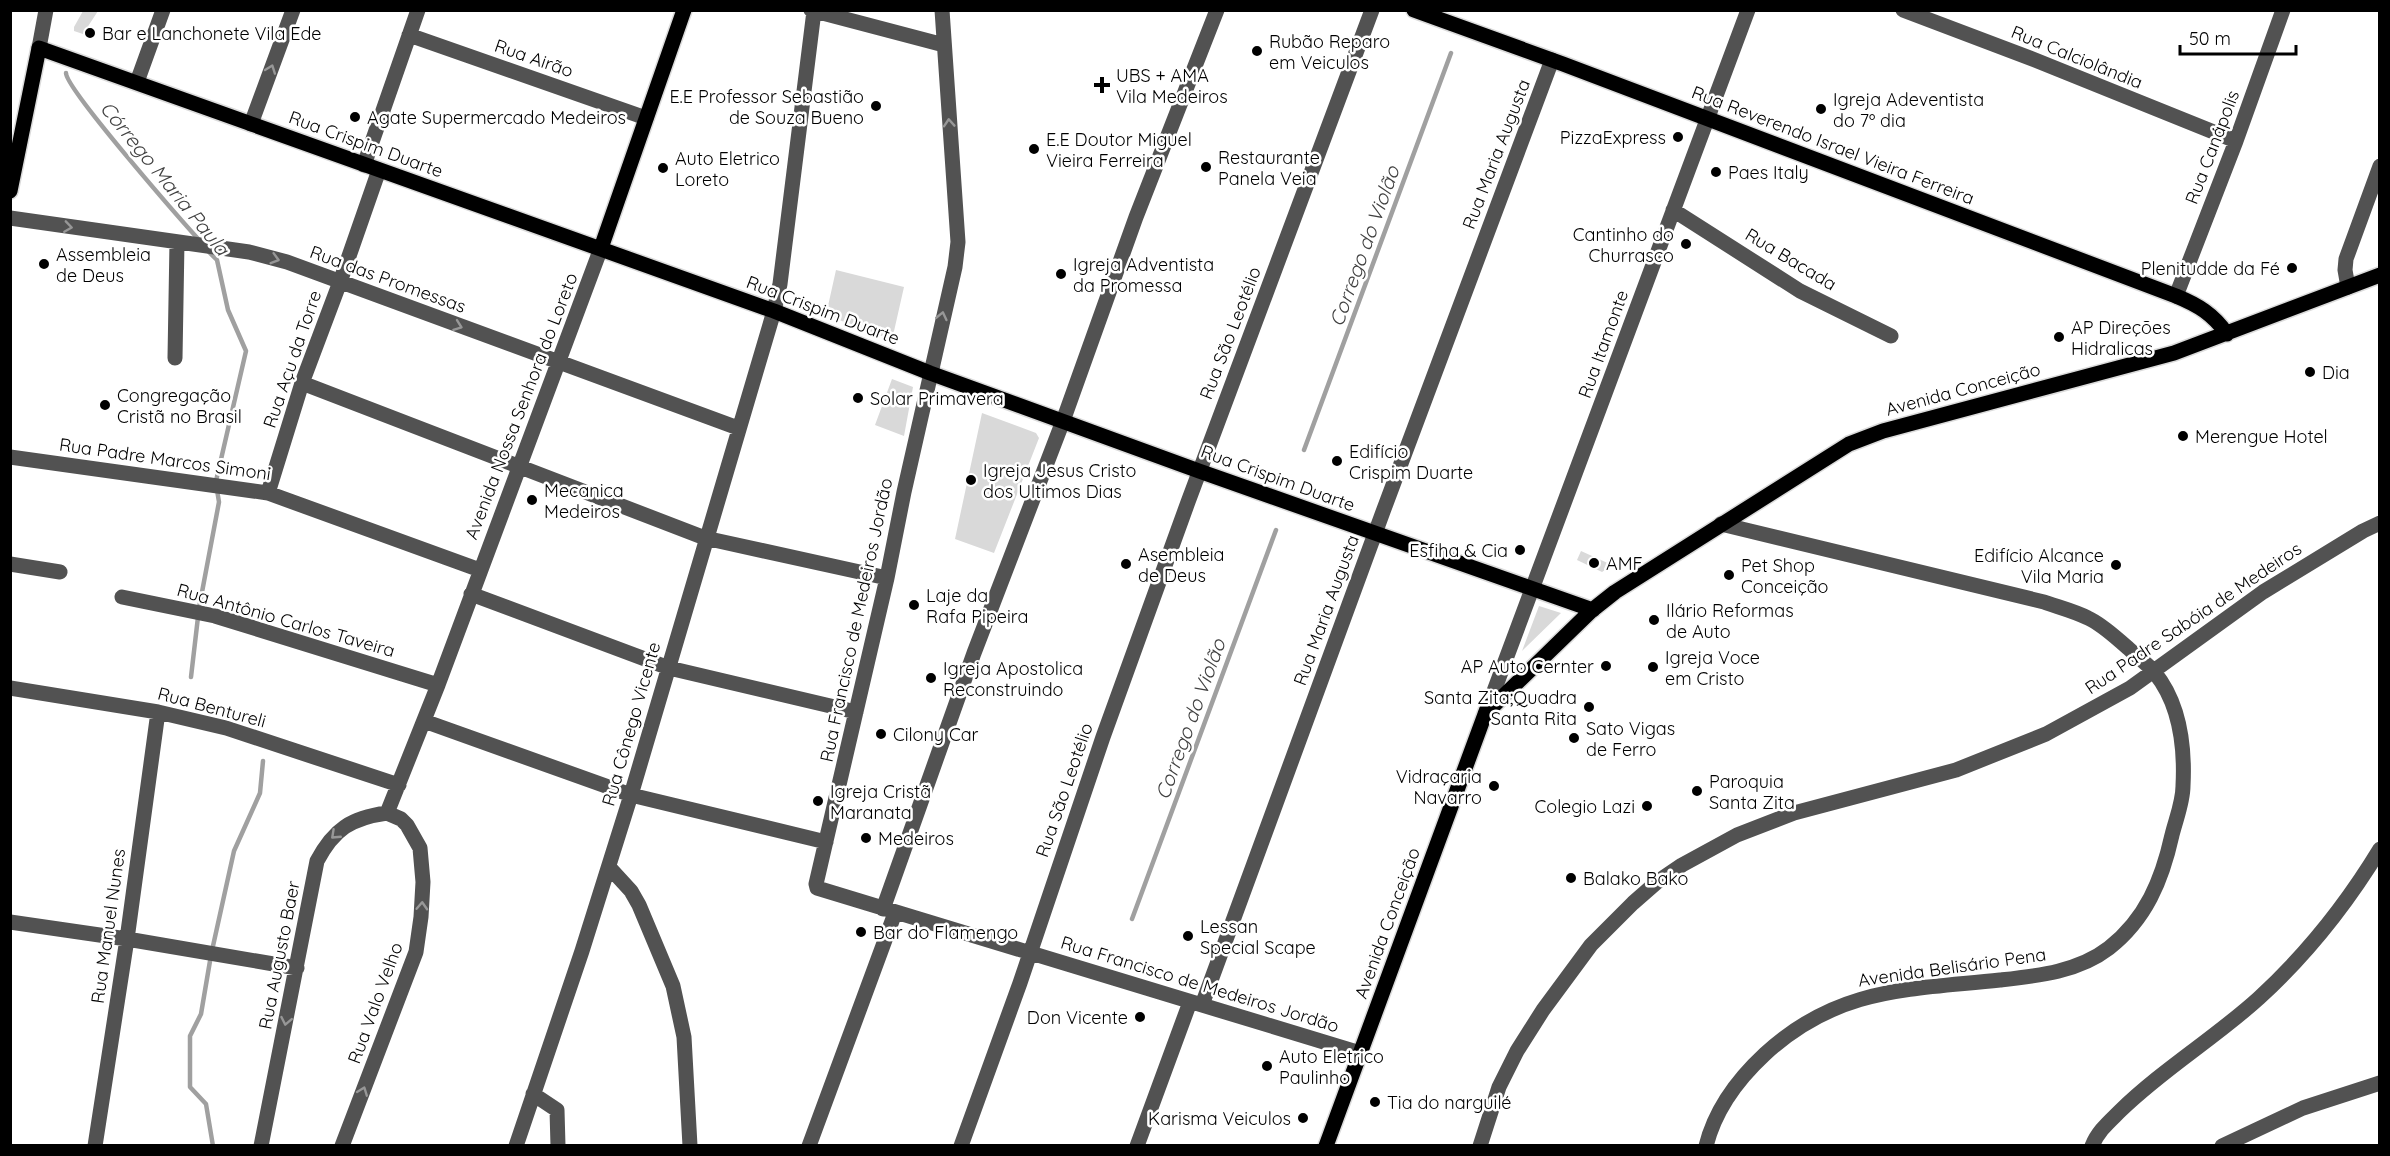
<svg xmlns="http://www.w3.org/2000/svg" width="2390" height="1156" font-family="Quicksand,sans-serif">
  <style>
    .green { fill: #d9d9d9 }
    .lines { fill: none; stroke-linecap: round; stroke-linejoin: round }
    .stream { stroke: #a0a0a0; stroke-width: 4.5 }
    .major-casing { stroke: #dbdbdb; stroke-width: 18 }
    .minor { stroke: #525252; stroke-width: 15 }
    .major { stroke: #000; stroke-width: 15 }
    .oneway { stroke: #979797 }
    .poi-dot { fill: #000; stroke: #fff; stroke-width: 2 }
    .labels { text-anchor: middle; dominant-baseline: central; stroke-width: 5; stroke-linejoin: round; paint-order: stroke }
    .poi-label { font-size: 18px; fill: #000; stroke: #fff; text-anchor: start }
    .street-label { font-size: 18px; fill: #000; stroke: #fff }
    .water-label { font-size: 20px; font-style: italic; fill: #414141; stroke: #fff }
  </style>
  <rect width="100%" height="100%" fill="#fff"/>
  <path class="green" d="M 83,11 L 98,11 L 83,34 L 74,31 L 74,27 Z
    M 836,270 L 904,287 L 892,340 L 826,315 Z
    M 892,379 L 913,387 L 904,436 L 875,425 Z
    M 982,413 L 1036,433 L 1039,438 L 994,553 L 955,539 Z
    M 1581,551 L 1612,565 L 1602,572 L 1577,560 Z
    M 1539,606 L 1561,613 L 1522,651 Z"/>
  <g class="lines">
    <path class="stream" d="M 66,73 C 66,89 181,220 200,241
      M 209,252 L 217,260 L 228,310 L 246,351 L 216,481
      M 1304,450 L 1451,53
      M 199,608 L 219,502 L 217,490
      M 191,677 L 198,617
      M 1132,919 L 1276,530
      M 213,946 L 234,851 L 260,793 L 263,761
      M 210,961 L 201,1014 L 190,1036 L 190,1087 L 206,1104 L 213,1146"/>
    <g class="major-casing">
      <path id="major" d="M 1414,10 L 1563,64 L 2176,296 C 2198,305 2213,314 2227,334
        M 10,191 L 39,48 L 774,311 L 930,373 L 1199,471 L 1593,610
        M 601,248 L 684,10
        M 1485,714 L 1591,611 L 1615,592 L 1849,444 L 1883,431 L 2174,353 L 2380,275
        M 1326,1146 L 1488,706"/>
    </g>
    <path class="minor" d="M 811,10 L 944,45
      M 942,10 L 958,242 L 955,267 L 904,492 L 887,578 L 816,884 L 817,888 L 1360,1053
      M 1903,10 L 2035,60 L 2236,141
      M 409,35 L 646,118
      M 39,48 L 46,10
      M 137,82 L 163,10
      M 251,124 L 293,10
      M 364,165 L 418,10
      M 1673,210 L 1800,291 L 1891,336
      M 10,218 L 249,252 L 287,262 L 738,428
      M 2348,287 L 2345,270 L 2346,259 L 2380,166
      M 2176,296 L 2236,141 L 2283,10
      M 175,358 L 177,242
      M 302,383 L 705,538 L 887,578
      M 10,457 L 268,493 L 480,570
      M 268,493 L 302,383 L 340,282 L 379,170
      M 10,564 L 60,572
      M 471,594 L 669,668 L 856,712
      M 122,597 L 215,616 L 438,685
      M 10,688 L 158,712 L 226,728 L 399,785
      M 1494,691 L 1748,10
      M 424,721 L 631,795 L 826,842
      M 387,813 L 438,685 L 601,248
      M 609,867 L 631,891 L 639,905 L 673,986 L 684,1037 L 690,1146
      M 883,909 L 974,653 L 1063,421 L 1136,217 L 1217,10
      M 10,922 L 127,939 L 297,968
      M 1202,1005 L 1384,509 L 1552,60
      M 533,1094 L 557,1110 L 558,1146
      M 95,1146 L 127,939 L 158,712
      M 261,1146 L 317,861 C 334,829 351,818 387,813
      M 342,1146 L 416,952 L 421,917 L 423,882 L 420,848 L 407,825 L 401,819 L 387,813
      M 516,1146 L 582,951 L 631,795 L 774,311 L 780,284 L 814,11
      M 809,1146 L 895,913
      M 961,1146 L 1020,983 L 1103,737 L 1188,502 L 1372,10
      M 1137,1146 L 1190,1002
      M 1480,1146 L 1499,1087 L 1517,1051 L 1543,1010 L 1591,945 L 1633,903 L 1657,882 L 1682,865 L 1737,835 L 1794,813 L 1956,770 L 2046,734 L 2130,688 L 2263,592 L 2363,531 L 2380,523
      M 1706,1146 C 1715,1110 1738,1079 1765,1054 C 1838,987 1907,990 2000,980 C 2037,976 2078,972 2109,948 C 2146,919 2162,880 2172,835 C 2176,819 2183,802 2183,786 C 2185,747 2180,704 2155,673 C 2147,663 2136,656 2128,648 C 2115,637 2103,625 2088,618 C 2074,611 2058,607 2044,602 L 1721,524
      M 2092,1146 C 2098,1131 2109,1122 2120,1111 C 2163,1069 2215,1038 2259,998 C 2307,954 2346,905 2380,849
      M 2222,1146 L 2303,1108 L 2380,1083"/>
    <use href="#major" class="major"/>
  </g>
  <defs><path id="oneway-chevron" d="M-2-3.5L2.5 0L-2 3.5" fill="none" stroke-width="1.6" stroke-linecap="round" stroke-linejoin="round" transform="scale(1.5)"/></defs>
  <g class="oneway">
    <use href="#oneway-chevron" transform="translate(271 69) rotate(-70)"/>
    <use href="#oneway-chevron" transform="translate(949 123) rotate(-94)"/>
    <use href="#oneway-chevron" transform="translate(68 227) rotate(8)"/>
    <use href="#oneway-chevron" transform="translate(275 259) rotate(16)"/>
    <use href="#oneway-chevron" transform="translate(942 316) rotate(-77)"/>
    <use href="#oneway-chevron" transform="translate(458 326) rotate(20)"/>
    <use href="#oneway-chevron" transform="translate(335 835) rotate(137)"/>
    <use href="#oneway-chevron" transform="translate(422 906) rotate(-87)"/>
    <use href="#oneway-chevron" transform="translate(286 1021) rotate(101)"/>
    <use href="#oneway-chevron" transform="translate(363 1091) rotate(-69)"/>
  </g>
  <g class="poi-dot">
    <circle cx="90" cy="33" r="6"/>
    <circle cx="1257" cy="51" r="6"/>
    <path d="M1099 76h6v6h6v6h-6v6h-6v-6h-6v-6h6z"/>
    <circle cx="876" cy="106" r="6"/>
    <circle cx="1821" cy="109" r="6"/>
    <circle cx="355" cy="117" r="6"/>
    <circle cx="1678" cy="137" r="6"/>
    <circle cx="1034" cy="149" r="6"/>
    <circle cx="1206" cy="167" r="6"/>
    <circle cx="663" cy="168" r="6"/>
    <circle cx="1716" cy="172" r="6"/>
    <circle cx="1686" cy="244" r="6"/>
    <circle cx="44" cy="264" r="6"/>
    <circle cx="2292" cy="268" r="6"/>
    <circle cx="1061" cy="274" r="6"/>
    <circle cx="2059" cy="337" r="6"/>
    <circle cx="2310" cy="372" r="6"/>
    <circle cx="858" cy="398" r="6"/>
    <circle cx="105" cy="405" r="6"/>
    <circle cx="2183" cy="436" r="6"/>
    <circle cx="1337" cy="461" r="6"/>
    <circle cx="971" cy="480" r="6"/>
    <circle cx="532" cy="500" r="6"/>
    <circle cx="1520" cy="550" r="6"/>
    <circle cx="1594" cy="563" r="6"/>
    <circle cx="1126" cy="564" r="6"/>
    <circle cx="2116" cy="565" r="6"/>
    <circle cx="1729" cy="575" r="6"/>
    <circle cx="914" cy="605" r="6"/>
    <circle cx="1654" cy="620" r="6"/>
    <circle cx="1606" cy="666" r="6"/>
    <circle cx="1653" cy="667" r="6"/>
    <circle cx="931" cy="678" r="6"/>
    <circle cx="1589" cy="707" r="6"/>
    <circle cx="881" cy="734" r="6"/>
    <circle cx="1574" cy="738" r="6"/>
    <circle cx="1494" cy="786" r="6"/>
    <circle cx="1697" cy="791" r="6"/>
    <circle cx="818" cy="801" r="6"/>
    <circle cx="1647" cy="806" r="6"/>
    <circle cx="866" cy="838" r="6"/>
    <circle cx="1571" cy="878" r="6"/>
    <circle cx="861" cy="932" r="6"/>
    <circle cx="1188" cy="936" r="6"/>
    <circle cx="1140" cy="1017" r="6"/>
    <circle cx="1267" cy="1066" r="6"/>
    <circle cx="1375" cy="1102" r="6"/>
    <circle cx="1303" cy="1118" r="6"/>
  </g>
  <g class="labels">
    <g class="poi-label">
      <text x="102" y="33">Bar e Lanchonete Vila Ede</text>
      <text x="1269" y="41">Rubão Reparo<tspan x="1269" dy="21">em Veiculos</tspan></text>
      <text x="1116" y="75">UBS + AMA<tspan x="1116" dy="21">Vila Medeiros</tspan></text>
      <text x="864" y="96" text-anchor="end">E.E Professor Sebastião<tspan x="864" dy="21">de Souza Bueno</tspan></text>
      <text x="1833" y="99">Igreja Adeventista<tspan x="1833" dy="21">do 7º dia</tspan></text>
      <text x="367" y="117">Agate Supermercado Medeiros</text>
      <text x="1666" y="137" text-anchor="end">PizzaExpress</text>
      <text x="1046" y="139">E.E Doutor Miguel<tspan x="1046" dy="21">Vieira Ferreira</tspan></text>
      <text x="1218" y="157">Restaurante<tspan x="1218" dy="21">Panela Veia</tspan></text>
      <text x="675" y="158">Auto Eletrico<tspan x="675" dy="21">Loreto</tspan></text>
      <text x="1728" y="172">Paes Italy</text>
      <text x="1674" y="234" text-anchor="end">Cantinho do<tspan x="1674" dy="21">Churrasco</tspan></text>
      <text x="56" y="254">Assembleia<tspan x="56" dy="21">de Deus</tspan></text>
      <text x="1073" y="264">Igreja Adventista<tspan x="1073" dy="21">da Promessa</tspan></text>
      <text x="2280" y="268" text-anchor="end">Plenitudde da Fé</text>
      <text x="2071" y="327">AP Direções<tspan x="2071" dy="21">Hidralicas</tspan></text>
      <text x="2322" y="372">Dia</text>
      <text x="117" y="395">Congregação<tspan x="117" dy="21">Cristã no Brasil</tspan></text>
      <text x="870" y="398">Solar Primavera</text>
      <text x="2195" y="436">Merengue Hotel</text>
      <text x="1349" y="451">Edifício<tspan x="1349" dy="21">Crispim Duarte</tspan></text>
      <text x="983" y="470">Igreja Jesus Cristo<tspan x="983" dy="21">dos Ultimos Dias</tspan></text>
      <text x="544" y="490">Mecanica<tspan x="544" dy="21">Medeiros</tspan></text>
      <text x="1508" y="550" text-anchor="end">Esfiha &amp; Cia</text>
      <text x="1138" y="554">Asembleia<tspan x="1138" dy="21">de Deus</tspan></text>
      <text x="2104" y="555" text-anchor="end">Edifício Alcance<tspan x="2104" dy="21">Vila Maria</tspan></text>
      <text x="1606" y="563">AMF</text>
      <text x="1741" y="565">Pet Shop<tspan x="1741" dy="21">Conceição</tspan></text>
      <text x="926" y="595">Laje da<tspan x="926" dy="21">Rafa Pipeira</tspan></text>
      <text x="1666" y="610">Ilário Reformas<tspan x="1666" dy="21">de Auto</tspan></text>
      <text x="1665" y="657">Igreja Voce<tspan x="1665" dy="21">em Cristo</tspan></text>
      <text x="1594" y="666" text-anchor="end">AP Auto Cernter</text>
      <text x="943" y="668">Igreja Apostolica<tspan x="943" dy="21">Reconstruindo</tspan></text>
      <text x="1577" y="697" text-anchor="end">Santa Zita;Quadra<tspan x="1577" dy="21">Santa Rita</tspan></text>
      <text x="1586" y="728">Sato Vigas<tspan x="1586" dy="21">de Ferro</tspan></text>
      <text x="893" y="734">Cilony Car</text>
      <text x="1482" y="776" text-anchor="end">Vidraçaria<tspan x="1482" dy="21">Navarro</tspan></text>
      <text x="1709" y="781">Paroquia<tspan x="1709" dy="21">Santa Zita</tspan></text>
      <text x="830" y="791">Igreja Cristã<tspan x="830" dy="21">Maranata</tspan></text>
      <text x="1635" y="806" text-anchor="end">Colegio Lazi</text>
      <text x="878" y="838">Medeiros</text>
      <text x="1583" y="878">Balako Bako</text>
      <text x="1200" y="926">Lessan<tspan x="1200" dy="21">Special Scape</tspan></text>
      <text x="873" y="932">Bar do Flamengo</text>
      <text x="1128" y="1017" text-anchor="end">Don Vicente</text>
      <text x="1279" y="1056">Auto Eletrico<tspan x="1279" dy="21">Paulinho</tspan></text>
      <text x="1387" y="1102">Tia do narguilé</text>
      <text x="1291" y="1118" text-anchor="end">Karisma Veiculos</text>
    </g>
    <g class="street-label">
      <text transform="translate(2077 57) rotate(22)">Rua Calciolândia</text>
      <text transform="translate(534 58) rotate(19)">Rua Airão</text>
      <text transform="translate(366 144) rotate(20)">Rua Crispim Duarte</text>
      <text transform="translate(1833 145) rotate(21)">Rua Reverendo Israel Vieira Ferreira</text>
      <text transform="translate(2212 147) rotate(-69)">Rua Canápolis</text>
      <text transform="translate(1496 154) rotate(-69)">Rua Maria Augusta</text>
      <text transform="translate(1791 259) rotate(31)">Rua Bacada</text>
      <text transform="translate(388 279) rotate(20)">Rua das Promessas</text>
      <text transform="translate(823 310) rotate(21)">Rua Crispim Duarte</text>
      <text transform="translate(1230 333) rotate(-69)">Rua São Leotélio</text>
      <text transform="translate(1603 344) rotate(-70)">Rua Itamonte</text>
      <text transform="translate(292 359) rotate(-71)">Rua Açu da Torre</text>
      <text transform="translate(1963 389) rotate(-15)">Avenida Conceição</text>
      <text transform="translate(521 406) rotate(-69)">Avenida Nossa Senhora do Loreto</text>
      <text transform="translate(165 459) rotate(8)">Rua Padre Marcos Simoni</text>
      <text transform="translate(1278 478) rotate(20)">Rua Crispim Duarte</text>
      <text transform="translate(1326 610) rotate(-70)">Rua Maria Augusta</text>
      <text transform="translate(2193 618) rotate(-34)">Rua Padre Sabóia de Medeiros</text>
      <text transform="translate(286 620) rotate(16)">Rua Antônio Carlos Taveira</text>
      <text transform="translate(856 620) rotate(-78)">Rua Francisco de Medeiros Jordão</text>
      <text transform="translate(212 707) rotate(15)">Rua Bentureli</text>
      <text transform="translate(631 724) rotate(-74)">Rua Cônego Vicente</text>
      <text transform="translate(1064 790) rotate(-71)">Rua São Leotélio</text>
      <text transform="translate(1387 923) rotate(-70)">Avenida Conceição</text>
      <text transform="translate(108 926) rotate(-82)">Rua Manuel Nunes</text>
      <text transform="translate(279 955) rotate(-79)">Rua Augusto Baer</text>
      <text transform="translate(1952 967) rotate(-8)">Avenida Belisário Pena</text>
      <text transform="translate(1200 984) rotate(17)">Rua Francisco de Medeiros Jordão</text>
      <text transform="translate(375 1003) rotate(-70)">Rua Valo Velho</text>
    </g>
    <g class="water-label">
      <text transform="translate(165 178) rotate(51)">Córrego Maria Paula</text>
      <text transform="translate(1364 246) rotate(-70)">Corrego do Violão</text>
      <text transform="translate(1190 719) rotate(-70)">Corrego do Violão</text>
    </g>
  </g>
  <rect width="2390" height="1156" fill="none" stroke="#000000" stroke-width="24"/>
  <path d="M2180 45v9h116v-9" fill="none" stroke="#000000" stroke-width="3"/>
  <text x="2189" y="45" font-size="18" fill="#000000" stroke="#ffffff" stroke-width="4.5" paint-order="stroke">50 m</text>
</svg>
